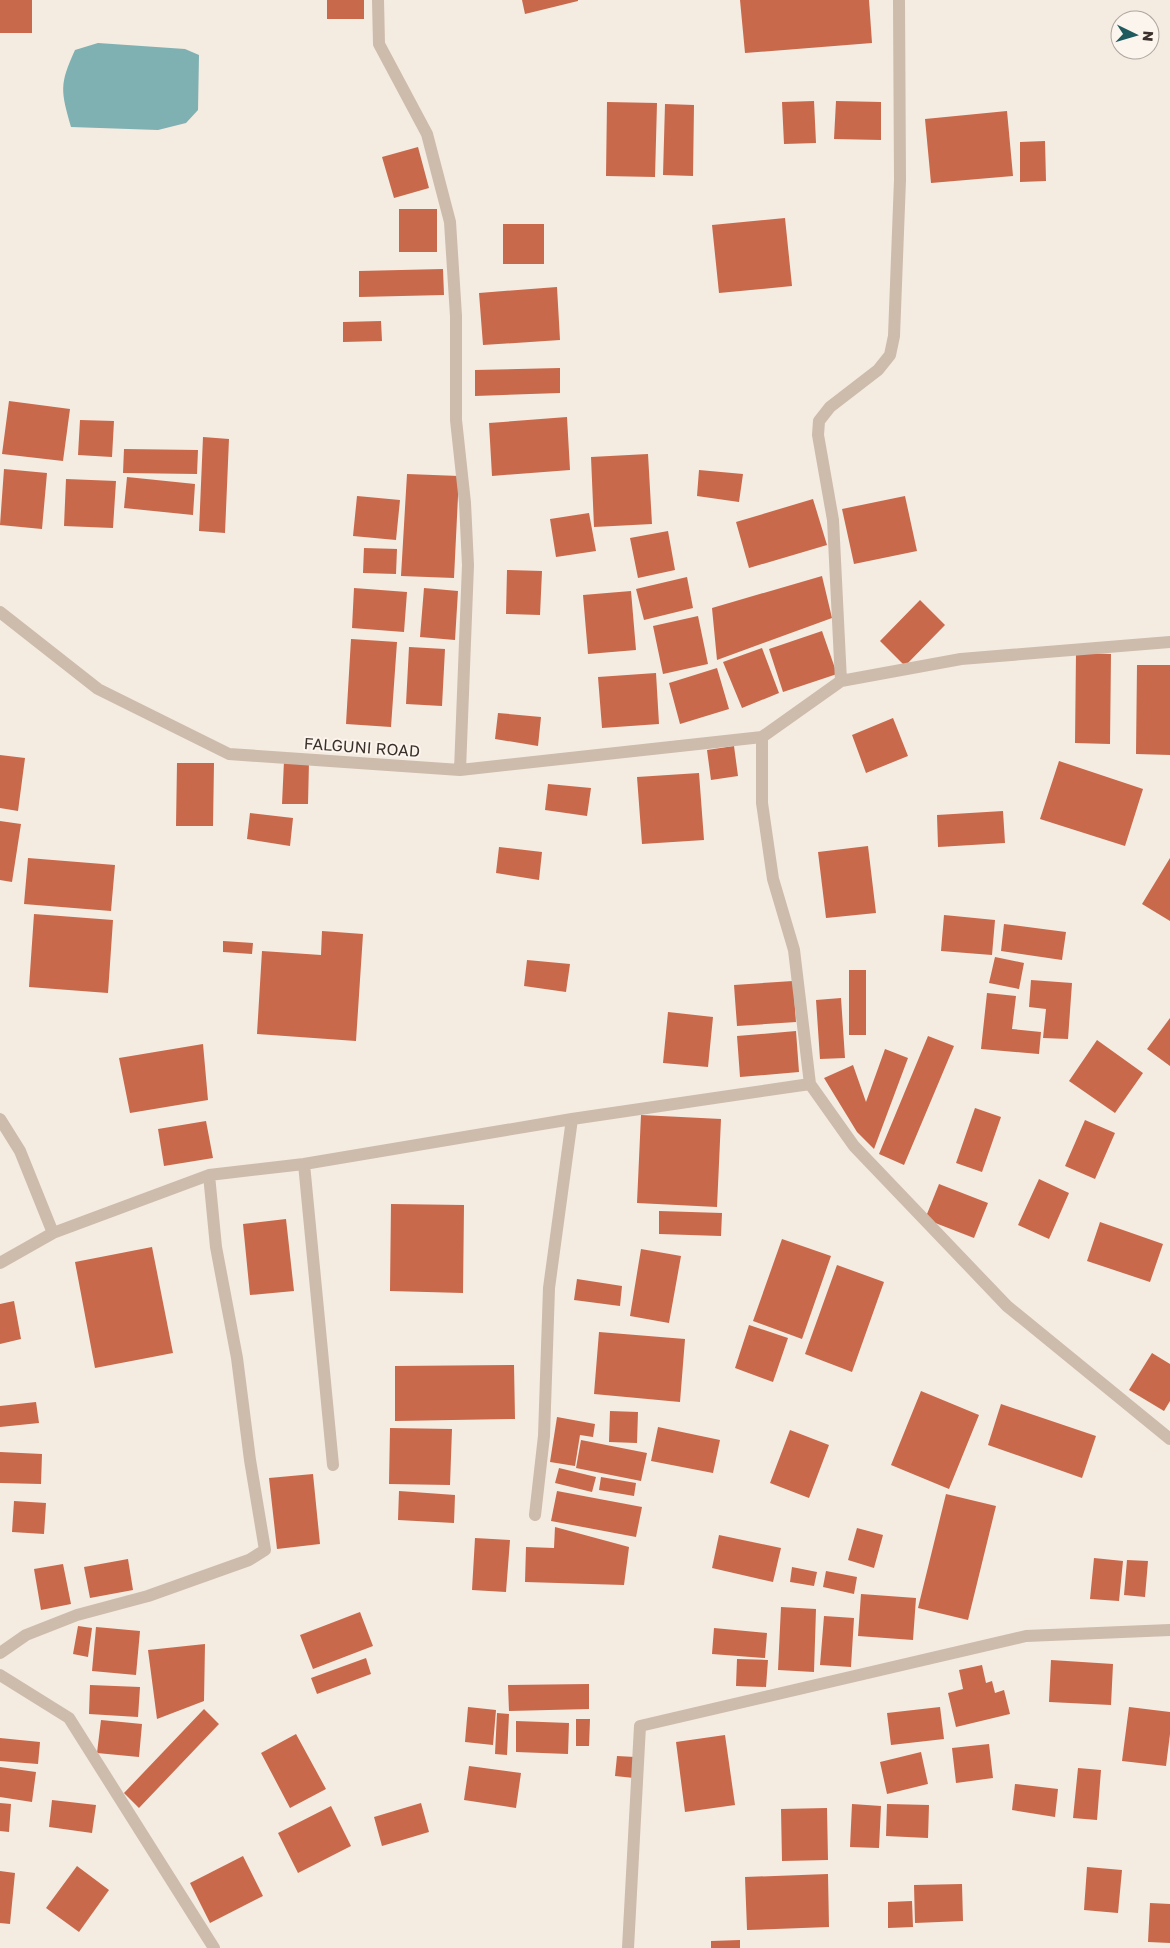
<svg xmlns="http://www.w3.org/2000/svg" width="1170" height="1948" font-family="'Golos Text',sans-serif">
  <style>
    .water { fill: #7fb0b2 }
    .building { fill: #c8694b }
    .lines { fill: none; stroke-linecap: round; stroke-linejoin: round }
    .street { stroke: #cdbbac; stroke-width: 12 }
    .labels { text-anchor: middle; dominant-baseline: central; stroke-width: 4; stroke-linejoin: round; paint-order: stroke }
    .street-label { font-size: 16px; fill: #3b302b; stroke: #fbf5ee }
  </style>
  <rect width="100%" height="100%" fill="#f4ebe1"/>
  <path class="water" d="M 98,43 L 185,49 L 199,55 L 198,110 L 186,123 L 158,130 L 71,127 C 61,91 59,85 75,50 Z"/>
  <path class="building" d="M 0,0 L 32,0 L 32,33 L 0,33 Z
    M 327,0 L 364,0 L 364,19 L 327,19 Z
    M 522,0 L 578,0 L 578,1 L 525,14 Z
    M 740,0 L 869,0 L 872,43 L 745,53 Z
    M 814,101 L 816,143 L 784,144 L 782,102 Z
    M 836,101 L 881,102 L 881,140 L 834,139 Z
    M 607,102 L 657,103 L 655,177 L 606,176 Z
    M 665,104 L 694,105 L 693,176 L 663,175 Z
    M 1007,111 L 1013,176 L 931,183 L 925,119 Z
    M 1045,141 L 1046,181 L 1020,182 L 1020,142 Z
    M 418,147 L 429,188 L 394,198 L 382,157 Z
    M 399,209 L 437,209 L 437,252 L 399,252 Z
    M 785,218 L 792,286 L 719,293 L 712,225 Z
    M 503,224 L 544,224 L 544,264 L 503,264 Z
    M 443,269 L 444,295 L 359,297 L 359,271 Z
    M 557,287 L 560,340 L 483,345 L 479,293 Z
    M 381,321 L 382,341 L 343,342 L 343,322 Z
    M 560,368 L 560,393 L 475,396 L 475,370 Z
    M 9,401 L 70,409 L 63,461 L 2,454 Z
    M 567,417 L 570,470 L 492,476 L 489,423 Z
    M 80,420 L 114,421 L 112,457 L 78,455 Z
    M 203,437 L 229,439 L 225,533 L 199,531 Z
    M 124,449 L 198,450 L 197,474 L 123,473 Z
    M 648,454 L 652,524 L 594,527 L 591,457 Z
    M 4,469 L 47,473 L 42,529 L 0,525 Z
    M 699,470 L 743,474 L 739,502 L 697,496 Z
    M 407,474 L 459,476 L 454,578 L 401,576 Z
    M 127,477 L 195,484 L 193,515 L 124,508 Z
    M 66,479 L 116,481 L 113,528 L 64,526 Z
    M 357,496 L 400,500 L 396,540 L 353,536 Z
    M 905,496 L 917,551 L 854,564 L 842,509 Z
    M 813,499 L 827,545 L 749,568 L 736,522 Z
    M 589,513 L 596,551 L 556,557 L 550,519 Z
    M 668,531 L 675,570 L 638,578 L 630,538 Z
    M 364,548 L 397,549 L 396,574 L 363,573 Z
    M 507,570 L 542,571 L 540,615 L 506,614 Z
    M 822,576 L 832,618 L 717,660 L 712,608 Z
    M 687,577 L 693,608 L 644,620 L 636,589 Z
    M 354,588 L 407,592 L 404,632 L 352,628 Z
    M 424,588 L 458,591 L 455,640 L 420,637 Z
    M 631,591 L 636,650 L 588,654 L 583,595 Z
    M 920,600 L 945,625 L 905,666 L 880,641 Z
    M 698,616 L 708,664 L 663,674 L 653,626 Z
    M 822,631 L 837,674 L 783,692 L 769,649 Z
    M 351,639 L 397,642 L 391,727 L 346,724 Z
    M 409,647 L 445,649 L 442,706 L 406,704 Z
    M 762,648 L 779,693 L 742,708 L 723,662 Z
    M 1076,653 L 1111,654 L 1110,744 L 1075,743 Z
    M 1137,665 L 1170,665 L 1170,755 L 1136,754 Z
    M 717,668 L 729,709 L 680,724 L 669,683 Z
    M 656,673 L 659,724 L 602,728 L 598,677 Z
    M 498,713 L 541,717 L 538,746 L 495,739 Z
    M 893,718 L 908,756 L 866,773 L 852,735 Z
    M 734,746 L 738,776 L 711,780 L 707,750 Z
    M 0,755 L 25,758 L 18,811 L 0,808 Z
    M 284,761 L 309,762 L 308,804 L 282,804 Z
    M 1059,761 L 1143,789 L 1125,846 L 1040,819 Z
    M 177,763 L 214,763 L 213,826 L 176,826 Z
    M 699,773 L 704,840 L 642,844 L 637,777 Z
    M 548,784 L 591,788 L 587,816 L 545,810 Z
    M 1003,811 L 1005,843 L 938,847 L 937,815 Z
    M 250,813 L 293,818 L 290,846 L 247,839 Z
    M 0,821 L 21,824 L 12,882 L 0,880 Z
    M 868,846 L 876,913 L 826,918 L 818,852 Z
    M 499,847 L 542,852 L 539,880 L 496,873 Z
    M 28,858 L 115,865 L 111,911 L 24,904 Z
    M 1170,858 L 1170,921 L 1142,904 Z
    M 34,914 L 113,920 L 108,993 L 29,987 Z
    M 944,915 L 995,920 L 992,955 L 941,951 Z
    M 1004,924 L 1066,932 L 1062,960 L 1001,951 Z
    M 322,931 L 363,934 L 356,1041 L 257,1034 L 262,951 L 321,955 Z
    M 223,941 L 253,943 L 252,954 L 223,952 Z
    M 995,957 L 1024,963 L 1019,989 L 989,983 Z
    M 527,960 L 570,964 L 566,992 L 524,986 Z
    M 849,970 L 866,970 L 866,1035 L 849,1035 Z
    M 1031,980 L 1072,983 L 1068,1039 L 1043,1038 L 1046,1009 L 1029,1007 Z
    M 793,981 L 796,1022 L 737,1026 L 734,985 Z
    M 987,993 L 1016,996 L 1012,1029 L 1041,1032 L 1039,1054 L 981,1049 Z
    M 841,998 L 845,1058 L 820,1059 L 816,1000 Z
    M 668,1012 L 713,1017 L 708,1067 L 663,1063 Z
    M 1170,1018 L 1170,1066 L 1147,1049 Z
    M 796,1031 L 799,1072 L 740,1077 L 737,1036 Z
    M 928,1036 L 954,1046 L 904,1165 L 879,1154 Z
    M 1097,1040 L 1143,1073 L 1115,1113 L 1069,1081 Z
    M 203,1044 L 208,1100 L 130,1113 L 119,1058 Z
    M 885,1049 L 908,1058 L 874,1149 L 857,1132 L 824,1078 L 853,1065 L 866,1102 Z
    M 975,1108 L 1001,1117 L 982,1172 L 956,1163 Z
    M 641,1115 L 721,1119 L 717,1207 L 637,1203 Z
    M 1085,1120 L 1115,1133 L 1095,1179 L 1065,1166 Z
    M 206,1121 L 213,1158 L 164,1166 L 158,1129 Z
    M 1039,1179 L 1069,1193 L 1049,1239 L 1018,1225 Z
    M 939,1184 L 988,1203 L 974,1238 L 925,1219 Z
    M 391,1204 L 464,1205 L 463,1293 L 390,1291 Z
    M 659,1211 L 722,1213 L 721,1236 L 659,1234 Z
    M 286,1219 L 294,1291 L 250,1295 L 243,1224 Z
    M 1100,1222 L 1163,1244 L 1150,1282 L 1087,1261 Z
    M 782,1239 L 831,1256 L 802,1339 L 753,1321 Z
    M 152,1247 L 173,1353 L 95,1368 L 75,1262 Z
    M 641,1249 L 681,1256 L 669,1323 L 630,1316 Z
    M 837,1265 L 884,1282 L 852,1372 L 805,1354 Z
    M 577,1279 L 622,1286 L 620,1306 L 574,1300 Z
    M 14,1301 L 21,1339 L 0,1344 L 0,1304 Z
    M 749,1325 L 788,1338 L 773,1382 L 735,1368 Z
    M 599,1332 L 685,1339 L 680,1402 L 594,1394 Z
    M 1152,1353 L 1170,1364 L 1170,1401 L 1164,1411 L 1129,1390 Z
    M 514,1365 L 515,1419 L 395,1421 L 395,1366 Z
    M 921,1391 L 979,1415 L 949,1489 L 891,1465 Z
    M 36,1402 L 39,1423 L 0,1427 L 0,1406 Z
    M 1001,1404 L 1096,1436 L 1082,1478 L 988,1445 Z
    M 610,1411 L 638,1412 L 637,1443 L 609,1442 Z
    M 557,1417 L 595,1424 L 593,1437 L 580,1435 L 575,1466 L 550,1462 Z
    M 658,1427 L 720,1440 L 713,1473 L 651,1461 Z
    M 390,1428 L 452,1429 L 450,1485 L 389,1484 Z
    M 790,1430 L 829,1445 L 809,1498 L 770,1483 Z
    M 581,1440 L 647,1453 L 641,1481 L 576,1468 Z
    M 0,1452 L 42,1454 L 41,1484 L 0,1483 Z
    M 559,1468 L 596,1477 L 592,1492 L 555,1483 Z
    M 313,1474 L 320,1544 L 277,1549 L 269,1478 Z
    M 601,1477 L 636,1483 L 634,1496 L 599,1490 Z
    M 399,1491 L 455,1495 L 454,1523 L 398,1520 Z
    M 557,1491 L 642,1507 L 636,1537 L 551,1521 Z
    M 946,1494 L 996,1506 L 968,1620 L 918,1608 Z
    M 14,1501 L 46,1503 L 44,1534 L 12,1532 Z
    M 555,1527 L 629,1547 L 624,1585 L 525,1582 L 526,1547 L 554,1548 Z
    M 857,1528 L 883,1535 L 874,1568 L 848,1560 Z
    M 719,1535 L 781,1548 L 773,1582 L 712,1568 Z
    M 475,1538 L 510,1540 L 506,1592 L 472,1590 Z
    M 1094,1558 L 1123,1561 L 1119,1601 L 1090,1599 Z
    M 128,1559 L 133,1590 L 90,1598 L 84,1567 Z
    M 1127,1560 L 1148,1561 L 1145,1597 L 1124,1595 Z
    M 63,1564 L 71,1604 L 41,1610 L 34,1569 Z
    M 792,1567 L 817,1572 L 814,1586 L 790,1582 Z
    M 826,1571 L 857,1577 L 854,1594 L 823,1587 Z
    M 861,1594 L 916,1598 L 913,1640 L 858,1636 Z
    M 781,1607 L 816,1609 L 814,1672 L 778,1670 Z
    M 360,1612 L 373,1646 L 313,1669 L 300,1635 Z
    M 824,1616 L 854,1618 L 851,1667 L 820,1665 Z
    M 78,1626 L 92,1628 L 88,1657 L 73,1654 Z
    M 96,1627 L 140,1631 L 136,1675 L 92,1671 Z
    M 714,1628 L 767,1633 L 765,1658 L 712,1654 Z
    M 205,1644 L 204,1701 L 157,1719 L 148,1650 Z
    M 366,1658 L 371,1674 L 317,1694 L 311,1678 Z
    M 737,1659 L 768,1660 L 766,1687 L 736,1686 Z
    M 1051,1660 L 1113,1664 L 1111,1705 L 1049,1702 Z
    M 982,1665 L 986,1683 L 992,1681 L 995,1693 L 1004,1690 L 1010,1714 L 956,1727 L 948,1693 L 963,1689 L 959,1670 Z
    M 589,1684 L 589,1709 L 509,1711 L 508,1685 Z
    M 90,1685 L 140,1687 L 138,1717 L 89,1714 Z
    M 468,1707 L 496,1710 L 493,1745 L 465,1742 Z
    M 940,1707 L 944,1739 L 891,1745 L 887,1713 Z
    M 1129,1707 L 1170,1712 L 1170,1734 L 1166,1766 L 1122,1761 Z
    M 204,1709 L 219,1724 L 139,1808 L 124,1793 Z
    M 497,1713 L 509,1714 L 507,1755 L 495,1754 Z
    M 576,1719 L 590,1719 L 589,1746 L 576,1746 Z
    M 101,1720 L 142,1724 L 139,1757 L 97,1753 Z
    M 516,1721 L 569,1723 L 568,1754 L 516,1752 Z
    M 296,1734 L 326,1789 L 290,1808 L 261,1753 Z
    M 725,1735 L 735,1805 L 685,1812 L 676,1742 Z
    M 0,1738 L 40,1742 L 38,1764 L 0,1761 Z
    M 989,1744 L 993,1778 L 956,1783 L 952,1748 Z
    M 921,1752 L 928,1784 L 887,1794 L 880,1762 Z
    M 617,1756 L 635,1757 L 634,1778 L 615,1776 Z
    M 469,1766 L 521,1773 L 516,1808 L 464,1800 Z
    M 0,1767 L 36,1772 L 32,1802 L 0,1797 Z
    M 1078,1768 L 1101,1770 L 1097,1820 L 1073,1818 Z
    M 1015,1784 L 1058,1789 L 1055,1817 L 1012,1810 Z
    M 52,1800 L 96,1805 L 92,1833 L 49,1827 Z
    M 0,1803 L 11,1804 L 9,1832 L 0,1831 Z
    M 421,1803 L 429,1832 L 382,1846 L 374,1817 Z
    M 852,1804 L 881,1806 L 879,1848 L 850,1847 Z
    M 887,1804 L 929,1805 L 928,1838 L 886,1836 Z
    M 331,1806 L 351,1846 L 298,1873 L 278,1833 Z
    M 827,1808 L 828,1860 L 782,1861 L 781,1809 Z
    M 243,1856 L 263,1896 L 210,1923 L 190,1883 Z
    M 77,1866 L 109,1890 L 79,1932 L 46,1908 Z
    M 1087,1867 L 1122,1870 L 1118,1913 L 1084,1910 Z
    M 0,1871 L 15,1873 L 10,1924 L 0,1923 Z
    M 828,1874 L 829,1927 L 747,1930 L 745,1877 Z
    M 962,1884 L 963,1921 L 915,1923 L 914,1885 Z
    M 912,1901 L 913,1927 L 888,1928 L 888,1902 Z
    M 1150,1903 L 1170,1904 L 1170,1943 L 1148,1942 Z
    M 740,1940 L 740,1948 L 711,1948 L 711,1941 Z"/>
  <g class="lines">
    <path class="street" d="M 378,0 L 379,44 L 427,134 L 450,222 L 456,316 L 456,420 L 465,503 L 468,565 L 460,770
      M 0,612 L 98,689 L 229,754 L 460,770 L 762,737
      M 841,681 L 961,659 L 1170,642
      M 810,1084 L 794,950 L 773,879 L 762,803 L 762,737 L 841,681 L 833,520 L 818,435 L 819,421 L 830,407 L 878,370 L 890,355 L 894,336 L 900,180 L 899,0
      M 0,1119 L 20,1151 L 53,1233
      M 304,1164 L 333,1465
      M 0,1263 L 53,1233 L 209,1175 L 304,1164 L 572,1119 L 810,1084 L 854,1146 L 1007,1306 L 1170,1439
      M 535,1515 L 544,1436 L 549,1288 L 572,1119
      M 0,1653 L 26,1635 L 77,1615 L 148,1596 L 249,1560 L 265,1550 L 250,1460 L 237,1358 L 216,1247 L 209,1175
      M 0,1675 L 69,1718 L 214,1948
      M 628,1948 L 640,1726 L 1026,1636 L 1170,1630"/>
  </g>
  <g class="labels">
    <g class="street-label">
      <text transform="translate(362 747) rotate(4)">FALGUNI ROAD</text>
    </g>
  </g>
  <g transform="translate(1135 35) rotate(95)"><circle r="24" fill="#fbf5ee" stroke="#aea6a0"/>
  <path d="M0-4L9 19L0 12L-9 19Z" fill="#1f5a5e"/>
  <text y="-8" font-size="14" font-weight="bold" text-anchor="middle" fill="#3b302b">N</text>
  </g>
</svg>
